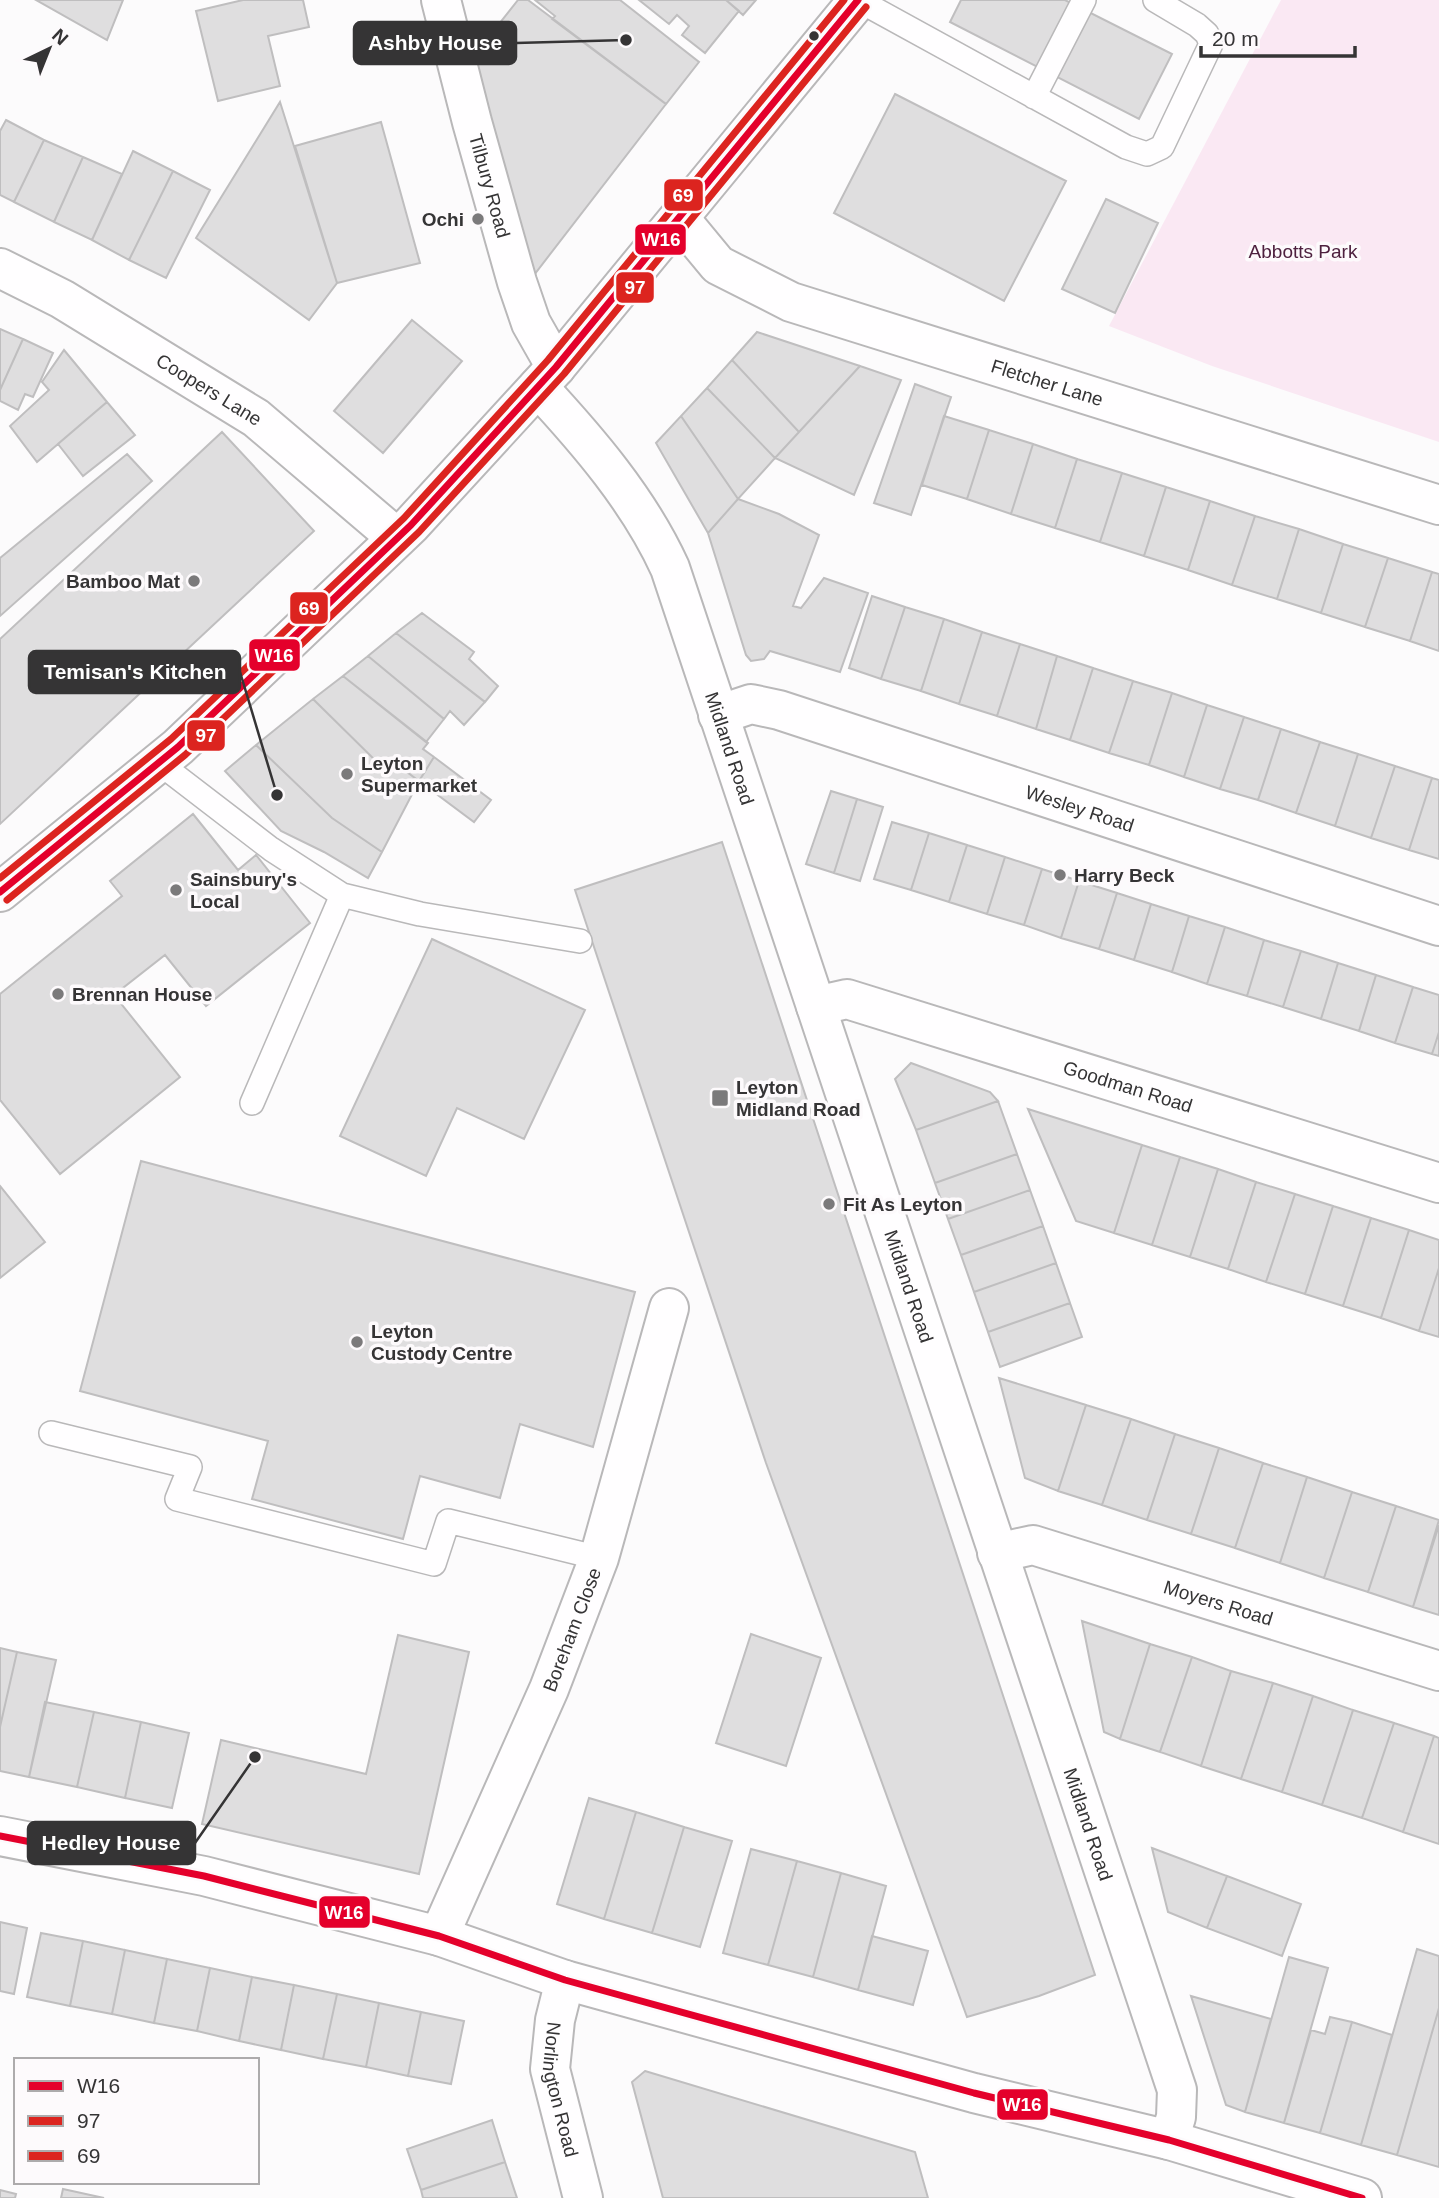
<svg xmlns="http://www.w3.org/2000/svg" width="1439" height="2198" font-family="Arial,sans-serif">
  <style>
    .green { fill: #fae8f3 }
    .building { fill: #dfdedf; stroke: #bfbebf; stroke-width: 2 }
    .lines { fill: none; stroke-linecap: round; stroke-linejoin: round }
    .service-casing { stroke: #b9b8b9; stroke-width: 26 }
    .minor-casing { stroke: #b9b8b9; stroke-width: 42 }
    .tertiary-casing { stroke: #b9b8b9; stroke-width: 42 }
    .primary-casing { stroke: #b9b8b9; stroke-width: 42 }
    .service { stroke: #fffeff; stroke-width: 23 }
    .minor { stroke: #fffeff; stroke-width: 38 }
    .tertiary { stroke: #fffeff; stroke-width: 38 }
    .primary { stroke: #fffeff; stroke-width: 38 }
    .bus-1-casing { stroke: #fdfafc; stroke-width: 12 }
    .bus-2-casing { stroke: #fdfafc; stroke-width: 12 }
    .bus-3-casing { stroke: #fdfafc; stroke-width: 12 }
    .bus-1 { stroke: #e4002b; stroke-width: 7 }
    .bus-2 { stroke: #dc241f; stroke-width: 7 }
    .bus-3 { stroke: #dc241f; stroke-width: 7 }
    .bus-dot { fill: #353435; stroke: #fdfafc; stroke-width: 2.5 }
    .poi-dot { fill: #7b7a7b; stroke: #fdfafc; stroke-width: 2.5 }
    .labels { text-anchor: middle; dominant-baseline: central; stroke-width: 7; stroke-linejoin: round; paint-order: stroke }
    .street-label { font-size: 19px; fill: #353435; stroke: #fdfafc }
    .poi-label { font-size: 19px; font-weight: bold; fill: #353435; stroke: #fdfafc; text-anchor: start }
    .park-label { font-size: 19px; fill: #4e213f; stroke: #fdfafc }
    .leader { fill: none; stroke: #353435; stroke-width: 2.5 }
    .callout-dot { fill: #353435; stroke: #fdfafc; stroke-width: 2.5 }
    .callout { fill: #353435; stroke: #353435; stroke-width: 2.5 }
    .callout-label { font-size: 21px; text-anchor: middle; font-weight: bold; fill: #fff }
    .line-badge { stroke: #fdfafc; stroke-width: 2.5 }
    .badge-label { font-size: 19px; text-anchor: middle; font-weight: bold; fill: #fff }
  </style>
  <rect width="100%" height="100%" fill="#fcfbfc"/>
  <path class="green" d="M 1281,0 L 1439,0 L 1439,442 L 1212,366 L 1109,326 Z"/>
  <path class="building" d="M 36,0 L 123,0 L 107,40 Z
    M 243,0 L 303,0 L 309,27 L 268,36 L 280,86 L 218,101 L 196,11 Z
    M 518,0 L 528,0 L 666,104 L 534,275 L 468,63 Z
    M 535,0 L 620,0 L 699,62 L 666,104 L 552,19 L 555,16 Z
    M 639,0 L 726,0 L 739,11 L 705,53 L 682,35 L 689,26 L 677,15 L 669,24 Z
    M 726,0 L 756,0 L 743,15 Z
    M 961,0 L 1065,0 L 1172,54 L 1139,119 L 950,22 Z
    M 895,94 L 1066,181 L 1004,301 L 834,213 Z
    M 280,102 L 337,283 L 309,320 L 196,238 Z
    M 6,120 L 44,140 L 14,202 L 0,195 L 0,131 Z
    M 381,122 L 420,263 L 337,283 L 295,146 Z
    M 44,140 L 83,157 L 54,222 L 14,202 Z
    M 133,151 L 173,171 L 129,260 L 92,240 Z
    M 83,157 L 122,174 L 92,240 L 54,222 Z
    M 173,171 L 210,190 L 166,278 L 129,260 Z
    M 1106,199 L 1158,223 L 1115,313 L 1062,289 Z
    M 412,320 L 462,361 L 383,453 L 334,411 Z
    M 0,329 L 23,339 L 0,390 Z
    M 757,332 L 860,366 L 799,432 L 732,360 Z
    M 23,339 L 53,353 L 33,397 L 25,394 L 18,410 L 0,401 L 0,390 Z
    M 64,350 L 107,402 L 37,462 L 10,426 L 49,390 L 42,382 Z
    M 732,360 L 799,432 L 775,458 L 707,388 Z
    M 860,366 L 901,380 L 854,495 L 775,458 Z
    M 915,384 L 951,397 L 911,515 L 874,503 Z
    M 707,388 L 775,458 L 738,499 L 681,416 Z
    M 107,402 L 135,435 L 83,476 L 58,444 Z
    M 681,416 L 738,499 L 708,533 L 656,443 Z
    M 944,416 L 989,430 L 967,499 L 922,485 Z
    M 989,430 L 1033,444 L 1011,514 L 967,499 Z
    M 222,432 L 314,531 L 0,824 L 0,639 Z
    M 1033,444 L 1077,459 L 1055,528 L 1011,514 Z
    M 127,454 L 152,481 L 0,616 L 0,558 Z
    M 1077,459 L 1122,473 L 1100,542 L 1055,528 Z
    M 1122,473 L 1166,487 L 1144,556 L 1100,542 Z
    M 1166,487 L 1210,501 L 1188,570 L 1144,556 Z
    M 738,499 L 779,514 L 819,535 L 793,606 L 801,608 L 824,578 L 868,593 L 840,672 L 770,651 L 764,659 L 751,661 L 746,655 L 708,533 Z
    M 1210,501 L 1255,516 L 1232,585 L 1188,570 Z
    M 1255,516 L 1299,529 L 1277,599 L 1232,585 Z
    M 1299,529 L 1343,544 L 1321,613 L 1277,599 Z
    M 1343,544 L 1388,558 L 1365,627 L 1321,613 Z
    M 1388,558 L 1432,572 L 1410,641 L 1365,627 Z
    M 1432,572 L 1439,574 L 1439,651 L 1410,641 Z
    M 872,596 L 905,607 L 881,679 L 849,668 Z
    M 905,607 L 944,619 L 921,691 L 881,679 Z
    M 422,613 L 474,652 L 469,659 L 498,686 L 485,702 L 396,633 Z
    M 944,619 L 982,632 L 959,704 L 921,691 Z
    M 982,632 L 1020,644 L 997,716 L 959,704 Z
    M 396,633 L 485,702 L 464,725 L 450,711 L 444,719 L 368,656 Z
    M 1020,644 L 1057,656 L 1036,729 L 997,716 Z
    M 368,656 L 444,719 L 426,742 L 343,676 Z
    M 1057,656 L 1093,668 L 1070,740 L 1036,729 Z
    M 1093,668 L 1133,681 L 1109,753 L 1070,740 Z
    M 343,676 L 428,743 L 423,749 L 434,757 L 419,781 L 388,758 L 381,766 L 313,699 Z
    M 1133,681 L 1172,693 L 1149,765 L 1109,753 Z
    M 1172,693 L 1207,705 L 1184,777 L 1149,765 Z
    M 313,699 L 381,766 L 388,758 L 419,781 L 382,852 L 332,818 L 256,745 Z
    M 1207,705 L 1244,717 L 1220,789 L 1184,777 Z
    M 1244,717 L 1281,729 L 1258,800 L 1220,789 Z
    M 1281,729 L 1320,742 L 1296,813 L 1258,800 Z
    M 1320,742 L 1358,754 L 1335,826 L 1296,813 Z
    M 256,745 L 332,818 L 382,852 L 368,878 L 324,852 L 281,831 L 225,771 Z
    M 1358,754 L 1395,766 L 1371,838 L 1335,826 Z
    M 434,757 L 491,800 L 474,822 L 419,781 Z
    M 1395,766 L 1432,778 L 1409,850 L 1371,838 Z
    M 1432,778 L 1439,780 L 1439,859 L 1409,850 Z
    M 831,791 L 857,799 L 834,873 L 806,864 Z
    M 857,799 L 883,807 L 860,881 L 834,873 Z
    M 193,814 L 238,870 L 256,855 L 310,923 L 206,1006 L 165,955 L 114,995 L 180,1077 L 60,1174 L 0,1100 L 0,994 L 122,896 L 110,881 Z
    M 892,822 L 929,833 L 911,890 L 874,879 Z
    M 929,833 L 967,845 L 949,902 L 911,890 Z
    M 722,842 L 1095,1975 L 1039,1996 L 967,2017 L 766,1463 L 575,890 Z
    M 967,845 L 1005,857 L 987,914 L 949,902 Z
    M 1005,857 L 1042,869 L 1024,925 L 987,914 Z
    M 1042,869 L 1079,881 L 1061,938 L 1024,925 Z
    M 1079,881 L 1117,893 L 1099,949 L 1061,938 Z
    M 1117,893 L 1151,904 L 1134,960 L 1099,949 Z
    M 1151,904 L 1189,916 L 1172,972 L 1134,960 Z
    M 1189,916 L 1225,927 L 1207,984 L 1172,972 Z
    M 1225,927 L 1264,940 L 1247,996 L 1207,984 Z
    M 432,939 L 585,1010 L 524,1139 L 457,1108 L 426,1176 L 340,1136 Z
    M 1264,940 L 1301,951 L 1283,1007 L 1247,996 Z
    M 1301,951 L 1338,963 L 1321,1019 L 1283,1007 Z
    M 1338,963 L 1376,975 L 1359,1031 L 1321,1019 Z
    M 1376,975 L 1413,987 L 1395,1043 L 1359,1031 Z
    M 1413,987 L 1439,995 L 1439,1032 L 1432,1054 L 1395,1043 Z
    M 1439,1032 L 1439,1056 L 1432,1054 Z
    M 911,1063 L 990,1092 L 998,1101 L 916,1130 L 895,1079 Z
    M 998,1101 L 1017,1154 L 935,1183 L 916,1130 Z
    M 1028,1109 L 1142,1145 L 1114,1233 L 1076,1221 Z
    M 1142,1145 L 1180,1157 L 1152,1245 L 1114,1233 Z
    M 1017,1154 L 1030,1190 L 948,1219 L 935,1183 Z
    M 1180,1157 L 1218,1169 L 1190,1257 L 1152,1245 Z
    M 141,1161 L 635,1292 L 593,1447 L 520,1424 L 500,1498 L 420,1476 L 403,1539 L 252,1499 L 268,1441 L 80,1391 Z
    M 1218,1169 L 1256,1182 L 1228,1269 L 1190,1257 Z
    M 1256,1182 L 1295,1194 L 1266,1282 L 1228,1269 Z
    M 0,1186 L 45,1242 L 0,1278 Z
    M 1030,1190 L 1043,1226 L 961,1255 L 948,1219 Z
    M 1295,1194 L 1333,1206 L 1305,1294 L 1266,1282 Z
    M 1333,1206 L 1371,1218 L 1343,1306 L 1305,1294 Z
    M 1371,1218 L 1409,1230 L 1381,1318 L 1343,1306 Z
    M 1043,1226 L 1056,1263 L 974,1292 L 961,1255 Z
    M 1409,1230 L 1439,1240 L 1439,1268 L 1419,1331 L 1381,1318 Z
    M 1056,1263 L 1070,1303 L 988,1332 L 974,1292 Z
    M 1439,1268 L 1439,1337 L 1419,1331 Z
    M 1070,1303 L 1082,1337 L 1000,1367 L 988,1332 Z
    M 999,1378 L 1086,1405 L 1058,1491 L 1025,1478 Z
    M 1086,1405 L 1131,1419 L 1102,1505 L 1058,1491 Z
    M 1131,1419 L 1175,1434 L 1147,1520 L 1102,1505 Z
    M 1175,1434 L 1219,1448 L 1191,1534 L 1147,1520 Z
    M 1219,1448 L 1263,1463 L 1235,1548 L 1191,1534 Z
    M 1263,1463 L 1307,1477 L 1280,1563 L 1235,1548 Z
    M 1307,1477 L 1352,1492 L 1324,1578 L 1280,1563 Z
    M 1352,1492 L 1396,1506 L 1368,1592 L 1324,1578 Z
    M 1396,1506 L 1439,1520 L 1413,1607 L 1368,1592 Z
    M 1439,1525 L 1439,1615 L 1413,1607 Z
    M 1082,1621 L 1150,1644 L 1120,1739 L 1104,1732 Z
    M 751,1634 L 821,1658 L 786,1766 L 716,1743 Z
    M 398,1635 L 469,1652 L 419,1874 L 202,1824 L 221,1740 L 366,1774 Z
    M 1150,1644 L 1192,1657 L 1160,1752 L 1120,1739 Z
    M 0,1648 L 17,1652 L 0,1727 Z
    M 17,1652 L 56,1660 L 29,1777 L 0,1771 L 0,1727 Z
    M 1192,1657 L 1231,1671 L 1201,1766 L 1160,1752 Z
    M 1231,1671 L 1273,1683 L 1241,1779 L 1201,1766 Z
    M 1273,1683 L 1313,1696 L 1282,1792 L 1241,1779 Z
    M 1313,1696 L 1353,1710 L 1322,1805 L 1282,1792 Z
    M 45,1702 L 94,1712 L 77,1787 L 29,1777 Z
    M 1353,1710 L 1394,1723 L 1362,1818 L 1322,1805 Z
    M 94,1712 L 141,1722 L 125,1798 L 77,1787 Z
    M 141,1722 L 189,1733 L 172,1808 L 125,1798 Z
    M 1394,1723 L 1434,1736 L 1403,1832 L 1362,1818 Z
    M 1434,1736 L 1439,1738 L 1439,1844 L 1403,1832 Z
    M 589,1798 L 636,1812 L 604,1919 L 557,1904 Z
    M 636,1812 L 684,1827 L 652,1933 L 604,1919 Z
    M 684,1827 L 732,1841 L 700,1947 L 652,1933 Z
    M 1152,1848 L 1227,1876 L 1207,1928 L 1168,1912 Z
    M 751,1849 L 797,1861 L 768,1965 L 723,1953 Z
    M 797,1861 L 841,1873 L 813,1977 L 768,1965 Z
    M 841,1873 L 886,1886 L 858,1990 L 813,1977 Z
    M 1227,1876 L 1301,1904 L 1282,1956 L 1207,1928 Z
    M 0,1922 L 27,1928 L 14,1994 L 0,1991 Z
    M 41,1933 L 83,1941 L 70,2006 L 27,1997 Z
    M 872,1936 L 928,1951 L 913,2005 L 858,1990 Z
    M 83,1941 L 125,1950 L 112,2014 L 70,2006 Z
    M 1417,1949 L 1439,1956 L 1439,2008 L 1397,2155 L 1361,2145 Z
    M 125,1950 L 167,1959 L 154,2023 L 112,2014 Z
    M 1289,1957 L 1328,1968 L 1284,2123 L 1245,2112 Z
    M 167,1959 L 210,1968 L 197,2031 L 154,2023 Z
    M 210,1968 L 252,1977 L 239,2041 L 197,2031 Z
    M 252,1977 L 294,1985 L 281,2050 L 239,2041 Z
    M 294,1985 L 337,1994 L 323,2059 L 281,2050 Z
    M 337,1994 L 379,2003 L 366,2067 L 323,2059 Z
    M 1191,1996 L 1271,2019 L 1245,2112 L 1226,2105 Z
    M 379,2003 L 421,2012 L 408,2076 L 366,2067 Z
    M 1439,2008 L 1439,2167 L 1397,2155 Z
    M 421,2012 L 464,2021 L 451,2084 L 408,2076 Z
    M 1330,2017 L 1352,2022 L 1320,2133 L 1284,2123 L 1311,2030 L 1325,2034 Z
    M 1352,2022 L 1392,2035 L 1361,2145 L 1320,2133 Z
    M 645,2071 L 915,2152 L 928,2198 L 663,2198 L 632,2082 Z
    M 492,2120 L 505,2162 L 421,2190 L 407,2149 Z
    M 505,2162 L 517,2198 L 423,2198 L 421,2190 Z
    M 63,2189 L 104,2198 L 61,2198 Z
    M 0,2190 L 16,2194 L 15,2198 L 0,2198 Z"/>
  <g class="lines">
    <g class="service-casing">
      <path id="service" d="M 858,0 L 1126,147 L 1147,154 L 1162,147 L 1211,44 L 1207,34 L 1197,25 L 1155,0
        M 1034,97 L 1084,0
        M 159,763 L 271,849 L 342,895 L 420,914 L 580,941
        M 252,1103 L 342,895
        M 51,1433 L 190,1467 L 177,1499 L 434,1564 L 448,1521 L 599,1558"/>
    </g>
    <g class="minor-casing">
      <g id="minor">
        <path id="s1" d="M 441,0 L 472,122 L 517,282 L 531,323 L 556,367"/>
        <path id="s2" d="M 680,219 L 718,265 L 791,302 L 1439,505"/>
        <path id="s3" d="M 0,268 L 62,299 L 256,418 L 397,538"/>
        <path id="s4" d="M 538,387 C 588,441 639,500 670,568 L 1177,2090 L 1176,2117 L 1169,2140"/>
        <path id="s5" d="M 718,715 L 751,704 L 779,710 L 1439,926"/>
        <path id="s6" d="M 816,1006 L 847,999 L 1439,1183"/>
        <path id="s7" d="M 997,1553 L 1033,1545 L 1439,1671"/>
        <path id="s8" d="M 439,1936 L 549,1689 L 599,1558 L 669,1308"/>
        <path id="s9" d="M 565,1980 L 555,2020 L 550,2069 L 583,2198"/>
      </g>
    </g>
    <g class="tertiary-casing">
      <path id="tertiary" d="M 0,1836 L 204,1876 L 439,1936 L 565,1980 L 974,2093 L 1169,2140 L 1362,2198"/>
    </g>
    <g class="primary-casing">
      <path id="primary" d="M 0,892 L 178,747 L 411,525 L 556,367 L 858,0"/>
    </g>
    <use href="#service" class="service"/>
    <use href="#minor" class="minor"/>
    <use href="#tertiary" class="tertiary"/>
    <use href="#primary" class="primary"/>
    <g class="bus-1-casing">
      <path id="bus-1" d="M 0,892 L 178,747 L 411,525 L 556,367 L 858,0
        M 0,1836 L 204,1876 L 439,1936 L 565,1980 L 974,2093 L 1169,2140 L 1362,2198"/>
    </g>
    <g class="bus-2-casing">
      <path id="bus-2" d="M 7,900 L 185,755 L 419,532 L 564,374 L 866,7"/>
    </g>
    <g class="bus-3-casing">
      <path id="bus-3" d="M 0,878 L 171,739 L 404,518 L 548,360 L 844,0"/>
    </g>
    <use href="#bus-1" class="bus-1"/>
    <use href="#bus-2" class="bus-2"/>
    <use href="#bus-3" class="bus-3"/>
  </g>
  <circle class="bus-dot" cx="814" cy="36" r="6"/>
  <g class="poi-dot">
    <circle cx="478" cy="219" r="7"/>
    <circle cx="194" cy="581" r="7"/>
    <circle cx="347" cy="774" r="7"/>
    <circle cx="1060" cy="875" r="7"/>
    <circle cx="176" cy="890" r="7"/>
    <circle cx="58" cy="994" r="7"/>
    <rect x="711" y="1089" width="18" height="18" rx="3.5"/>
    <circle cx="829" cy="1204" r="7"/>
    <circle cx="357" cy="1342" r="7"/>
  </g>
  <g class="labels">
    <g class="street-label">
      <text stroke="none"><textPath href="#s1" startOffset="192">Tilbury Road</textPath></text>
      <text stroke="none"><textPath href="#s2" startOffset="410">Fletcher Lane</textPath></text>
      <text stroke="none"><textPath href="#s3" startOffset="242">Coopers Lane</textPath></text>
      <text stroke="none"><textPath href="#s4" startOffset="415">Midland Road</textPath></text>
      <text stroke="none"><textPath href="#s5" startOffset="380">Wesley Road</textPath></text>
      <text stroke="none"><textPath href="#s6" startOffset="326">Goodman Road</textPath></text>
      <text stroke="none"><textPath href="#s4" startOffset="982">Midland Road</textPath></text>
      <text stroke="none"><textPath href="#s7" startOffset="231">Moyers Road</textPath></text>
      <text stroke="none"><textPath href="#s8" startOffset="334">Boreham Close</textPath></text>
      <text stroke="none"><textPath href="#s4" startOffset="1549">Midland Road</textPath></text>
      <text stroke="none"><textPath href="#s9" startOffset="112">Norlington Road</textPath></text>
    </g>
    <g class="poi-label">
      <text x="464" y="219" text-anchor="end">Ochi</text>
      <text x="180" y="581" text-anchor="end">Bamboo Mat</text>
      <text x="361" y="763">Leyton<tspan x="361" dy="22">Supermarket</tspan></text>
      <text x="1074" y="875">Harry Beck</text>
      <text x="190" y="879">Sainsbury's<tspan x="190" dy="22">Local</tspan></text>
      <text x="72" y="994">Brennan House</text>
      <text x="736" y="1087">Leyton<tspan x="736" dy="22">Midland Road</tspan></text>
      <text x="843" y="1204">Fit As Leyton</text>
      <text x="371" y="1331">Leyton<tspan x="371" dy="22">Custody Centre</tspan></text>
    </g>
    <g class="park-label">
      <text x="1303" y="251">Abbotts Park</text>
    </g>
  </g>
  <path class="leader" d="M626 40L516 43M277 795L240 672M255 1757L195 1843"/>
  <g class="callout-dot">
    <circle cx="626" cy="40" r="7"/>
    <circle cx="277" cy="795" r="7"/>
    <circle cx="255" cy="1757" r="7"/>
  </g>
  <g class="callout">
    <rect x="354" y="22" width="162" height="42" rx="7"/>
    <rect x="29" y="651" width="211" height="42" rx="7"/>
    <rect x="28" y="1822" width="167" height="42" rx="7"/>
  </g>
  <g class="callout-label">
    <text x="435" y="50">Ashby House</text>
    <text x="135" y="679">Temisan's Kitchen</text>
    <text x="111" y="1850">Hedley House</text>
  </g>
  <g class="line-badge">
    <rect x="663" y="178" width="41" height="34" rx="7" fill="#dc241f"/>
    <rect x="634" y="223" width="53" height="33" rx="7" fill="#e4002b"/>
    <rect x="615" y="271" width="40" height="33" rx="7" fill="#dc241f"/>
    <rect x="289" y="591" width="40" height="34" rx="7" fill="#dc241f"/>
    <rect x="248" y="638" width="53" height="34" rx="7" fill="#e4002b"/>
    <rect x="186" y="719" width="40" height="33" rx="7" fill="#dc241f"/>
    <rect x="318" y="1895" width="53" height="34" rx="7" fill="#e4002b"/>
    <rect x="996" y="2088" width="53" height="33" rx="7" fill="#e4002b"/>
  </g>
  <g class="badge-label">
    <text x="683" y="202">69</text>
    <text x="661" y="246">W16</text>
    <text x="635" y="294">97</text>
    <text x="309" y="615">69</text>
    <text x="274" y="662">W16</text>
    <text x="206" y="742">97</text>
    <text x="344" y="1919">W16</text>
    <text x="1022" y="2111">W16</text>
  </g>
  <rect x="14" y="2058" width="245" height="126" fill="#fdfafc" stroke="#adabac" stroke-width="2"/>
  <rect x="28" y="2081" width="35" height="10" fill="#e4002b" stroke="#adabac" stroke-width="2"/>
  <text x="77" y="2093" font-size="21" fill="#353435">W16</text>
  <rect x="28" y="2116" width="35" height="10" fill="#dc241f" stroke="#adabac" stroke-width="2"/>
  <text x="77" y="2128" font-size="21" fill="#353435">97</text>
  <rect x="28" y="2151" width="35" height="10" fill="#dc241f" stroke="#adabac" stroke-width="2"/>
  <text x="77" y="2163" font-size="21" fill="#353435">69</text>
  <g transform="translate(49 49) rotate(43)" stroke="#fdfafc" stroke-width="5" paint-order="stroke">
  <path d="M0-5L12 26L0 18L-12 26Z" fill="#353435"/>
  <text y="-10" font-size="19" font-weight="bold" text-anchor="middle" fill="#353435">N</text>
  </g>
  <path d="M1201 46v10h154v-10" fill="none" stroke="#353435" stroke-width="3.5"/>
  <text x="1212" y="46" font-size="21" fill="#353435" stroke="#fdfafc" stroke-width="5" paint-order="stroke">20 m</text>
</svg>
